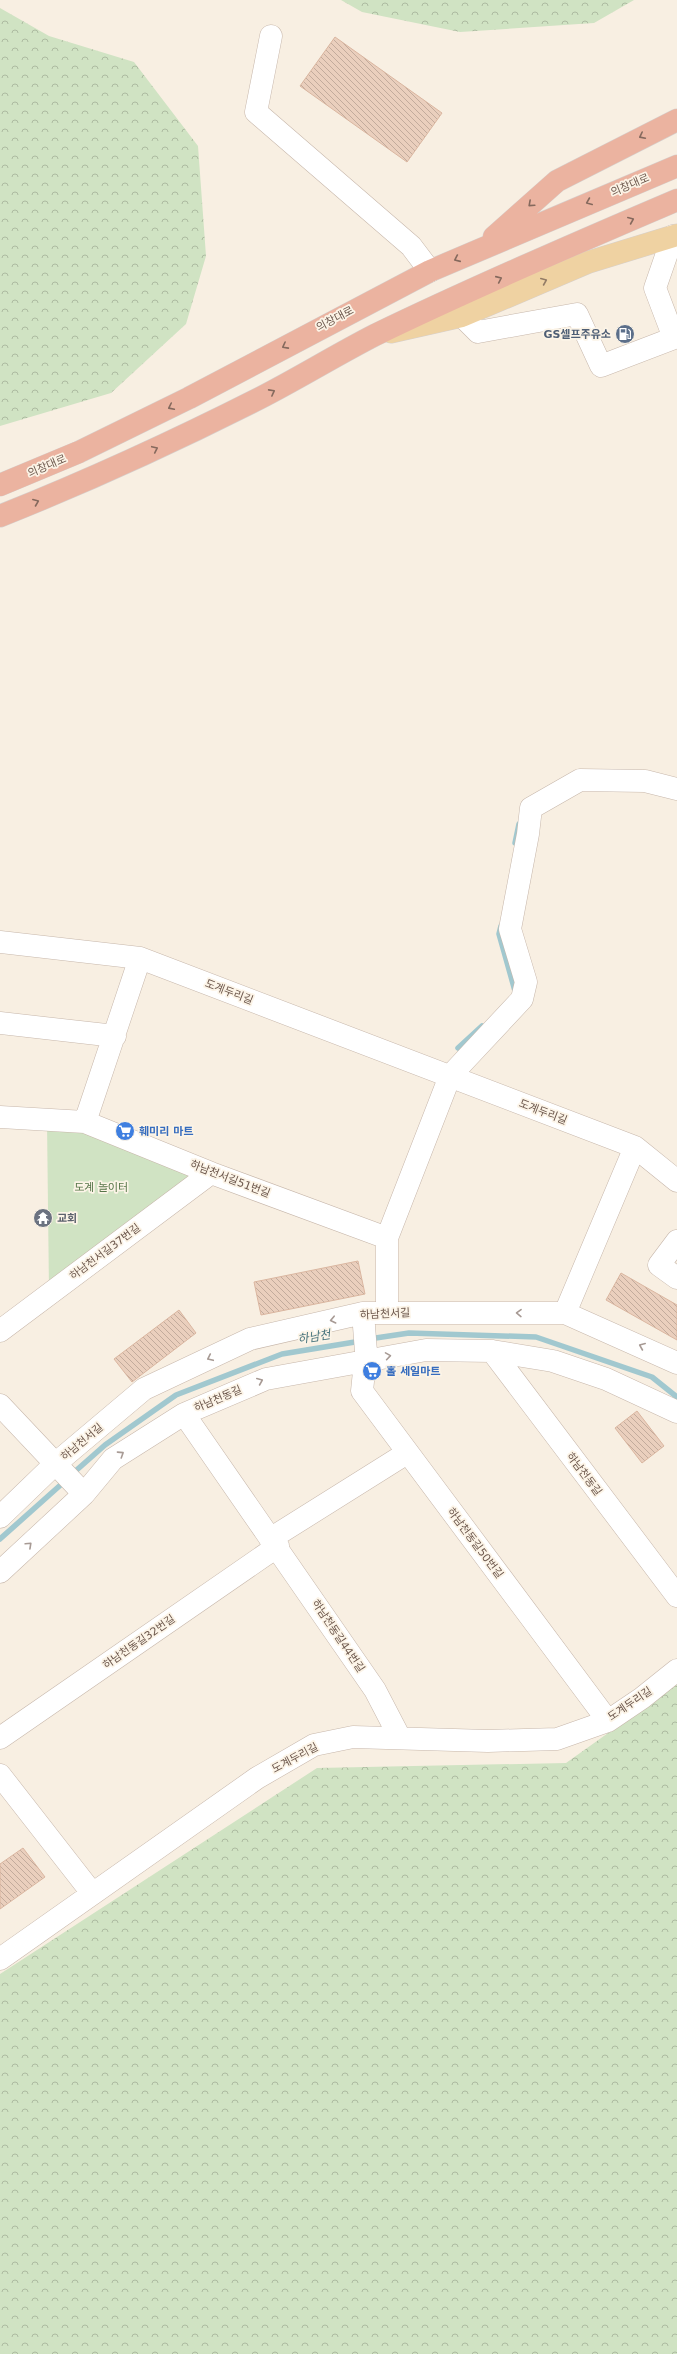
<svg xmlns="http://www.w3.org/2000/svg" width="677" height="2354" font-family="'DejaVu Sans','Noto Sans KR',sans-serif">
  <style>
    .forest { fill: url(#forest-crowns) }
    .green { fill: #d0e3c3 }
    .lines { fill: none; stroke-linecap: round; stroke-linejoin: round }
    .stream { stroke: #a1c8cf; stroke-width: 5.5 }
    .building { fill: url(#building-back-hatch); stroke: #dab6a0 }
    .minor-casing { stroke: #c7b7ab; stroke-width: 23 }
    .major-casing { stroke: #d6d0cd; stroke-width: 23 }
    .highway-casing { stroke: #d6d0cd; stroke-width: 23 }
    .minor { stroke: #fff; stroke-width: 22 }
    .major { stroke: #efd2a2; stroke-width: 22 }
    .highway { stroke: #ebb3a0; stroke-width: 22 }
    .oneway { stroke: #85695d }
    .oneway2 { stroke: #937c66 }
    .oneway3 { stroke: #a79a94 }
    .labels { text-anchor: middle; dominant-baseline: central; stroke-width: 3.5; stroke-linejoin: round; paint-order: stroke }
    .street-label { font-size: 11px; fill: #6c574c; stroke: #fcf4e7 }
    .service-label { font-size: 11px; font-weight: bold; fill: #4e5e75; stroke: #fcf4e7; text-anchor: end }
    .shop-label { font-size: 11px; font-weight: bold; fill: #366cbe; stroke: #fcf4e7; text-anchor: start }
    .park-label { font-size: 11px; fill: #567649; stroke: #fcf4e7 }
    .worship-label { font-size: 11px; font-weight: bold; fill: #5b616d; stroke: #fcf4e7; text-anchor: start }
    .water-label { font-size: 12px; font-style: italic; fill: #49747d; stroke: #fcf4e7 }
  </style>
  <defs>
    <pattern id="forest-crowns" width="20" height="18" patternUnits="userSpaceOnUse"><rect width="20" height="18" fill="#d0e3c3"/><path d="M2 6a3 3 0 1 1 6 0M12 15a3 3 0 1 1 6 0" fill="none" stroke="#adbba1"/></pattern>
    <pattern id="building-back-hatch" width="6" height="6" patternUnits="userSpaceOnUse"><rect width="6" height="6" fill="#eacfbd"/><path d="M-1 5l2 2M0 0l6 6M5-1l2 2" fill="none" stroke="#c2ab9c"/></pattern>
  </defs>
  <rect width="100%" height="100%" fill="#f8efe2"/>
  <path class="forest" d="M 341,0 L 634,0 L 594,23 L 460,32 L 362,12 Z
    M 0,8 L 49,36 L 134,62 L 198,146 L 206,256 L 186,324 L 111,393 L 0,426 Z
    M 677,1684 L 677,2354 L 0,2354 L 0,1974 L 317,1768 L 566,1763 Z"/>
  <path class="green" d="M 47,1122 L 85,1124 L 207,1173 L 49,1291 Z"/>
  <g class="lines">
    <path class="stream" d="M 515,843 L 519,824
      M 501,926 L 499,934 L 515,991
      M 458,1048 L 482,1026
      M 369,1339 L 409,1333 L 536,1337 L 652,1377 L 677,1397
      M 71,1475 L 105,1445 L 176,1395 L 282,1354 L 361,1341
      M 0,1539 L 65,1481"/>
  </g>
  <path class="building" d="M 335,37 L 442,113 L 407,162 L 300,86 Z
    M 358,1261 L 365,1294 L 261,1315 L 254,1282 Z
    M 621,1273 L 677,1305 L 677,1340 L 606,1300 Z
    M 179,1310 L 196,1333 L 132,1382 L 114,1359 Z
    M 637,1411 L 664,1446 L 642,1463 L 615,1428 Z
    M 23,1848 L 45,1877 L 0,1909 L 0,1864 Z"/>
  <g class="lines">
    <g class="minor-casing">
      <path id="minor" d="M 271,36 L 256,112 L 411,246 L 430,271
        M 462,316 L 478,332 L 577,314 L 601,366 L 674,338 L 655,288 L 673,236
        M 0,942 L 140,958 L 635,1147 L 677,1181
        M 0,1023 L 115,1036
        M 0,1117 L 85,1122 L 211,1173 L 387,1238 L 387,1312
        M 85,1122 L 140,958
        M 387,1238 L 450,1076 L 522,999 L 526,982 L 510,929 L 528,834 L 531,808 L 580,780 L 645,781 L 677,789
        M 677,1241 L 659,1265 L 677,1278
        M 363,1313 L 366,1352 L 362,1391 L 608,1721
        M 565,1313 L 635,1147
        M 0,1331 L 211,1173
        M 492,1351 L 677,1596
        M 0,1405 L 84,1494
        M 184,1414 L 375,1690 L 400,1738
        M 0,1517 L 55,1464 L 144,1389 L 250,1339 L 363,1313 L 565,1313 L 677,1363
        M 270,1539 L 407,1453
        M 0,1572 L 84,1494 L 113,1459 L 184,1414 L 266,1379 L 426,1350 L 492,1351 L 553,1361 L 606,1379 L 677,1412
        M 0,1738 L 278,1546
        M 0,1775 L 92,1893
        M 0,1959 L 257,1778 L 314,1745 L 353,1737 L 488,1741 L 557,1739 L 608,1721 L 642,1698 L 677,1670"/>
    </g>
    <g class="major-casing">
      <path id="major" d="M 391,332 L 462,316 L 589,262 L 677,235"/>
    </g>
    <g class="highway-casing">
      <path id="highway" d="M 494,237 L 557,181 L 677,120
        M 0,485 L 79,452 L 189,398 L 430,271 L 677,166
        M 0,516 C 88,481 175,441 260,398 C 299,378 336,355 375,335 C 474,287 576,243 677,200"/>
    </g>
    <use href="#minor" class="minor"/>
    <use href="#major" class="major"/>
    <use href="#highway" class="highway"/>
  </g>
  <defs><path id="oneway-chevron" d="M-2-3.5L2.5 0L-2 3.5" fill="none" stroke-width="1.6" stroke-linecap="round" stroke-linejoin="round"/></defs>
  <g class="oneway">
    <use href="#oneway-chevron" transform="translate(642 136) rotate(153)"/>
    <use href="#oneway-chevron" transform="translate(589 202) rotate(157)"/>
    <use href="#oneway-chevron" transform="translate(531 204) rotate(138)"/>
    <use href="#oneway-chevron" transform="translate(631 220) rotate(-23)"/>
    <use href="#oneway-chevron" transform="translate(457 259) rotate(156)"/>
    <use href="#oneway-chevron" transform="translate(499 279) rotate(-24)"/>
    <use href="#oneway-chevron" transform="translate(285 346) rotate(152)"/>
    <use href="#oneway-chevron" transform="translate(272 392) rotate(-28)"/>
    <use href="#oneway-chevron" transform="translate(171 407) rotate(154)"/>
    <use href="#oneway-chevron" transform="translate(155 449) rotate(-25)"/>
    <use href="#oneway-chevron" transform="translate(36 502) rotate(-22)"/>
  </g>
  <use class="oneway2" href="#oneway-chevron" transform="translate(544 281) rotate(-23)"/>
  <g class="oneway3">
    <use href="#oneway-chevron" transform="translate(519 1313) rotate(-179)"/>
    <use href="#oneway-chevron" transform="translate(333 1320) rotate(167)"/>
    <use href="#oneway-chevron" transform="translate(642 1346) rotate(-157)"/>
    <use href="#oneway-chevron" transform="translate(388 1356) rotate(-9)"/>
    <use href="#oneway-chevron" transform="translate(210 1358) rotate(155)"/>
    <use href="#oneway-chevron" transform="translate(260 1381) rotate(-23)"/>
    <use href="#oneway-chevron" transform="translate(121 1454) rotate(-33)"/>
    <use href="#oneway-chevron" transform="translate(29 1545) rotate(-43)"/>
  </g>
  <defs>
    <g id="fuel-disc" transform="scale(1)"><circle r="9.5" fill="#5c6f8a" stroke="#fcf4e7"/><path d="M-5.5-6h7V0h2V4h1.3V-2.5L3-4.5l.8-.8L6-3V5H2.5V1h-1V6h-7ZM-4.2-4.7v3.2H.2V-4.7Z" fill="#fff"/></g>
    <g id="supermarket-disc" transform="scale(1)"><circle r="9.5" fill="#3f7fe0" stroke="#fcf4e7"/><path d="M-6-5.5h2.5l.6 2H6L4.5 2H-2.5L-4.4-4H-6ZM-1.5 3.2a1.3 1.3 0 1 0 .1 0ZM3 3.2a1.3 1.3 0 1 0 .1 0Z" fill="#fff"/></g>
    <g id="temple-disc" transform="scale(1)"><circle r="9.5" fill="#6b7280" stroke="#fcf4e7"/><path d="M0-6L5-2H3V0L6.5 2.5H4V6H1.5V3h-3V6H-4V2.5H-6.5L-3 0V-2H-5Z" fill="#fff"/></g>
  </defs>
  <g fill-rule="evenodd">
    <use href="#fuel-disc" x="625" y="334"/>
    <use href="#supermarket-disc" x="125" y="1131"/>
    <use href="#temple-disc" x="43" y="1218"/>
    <use href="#supermarket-disc" x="372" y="1371"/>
  </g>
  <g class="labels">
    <g class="street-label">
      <text transform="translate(630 185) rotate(-23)">의창대로</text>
      <text transform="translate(335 319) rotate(-28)">의창대로</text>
      <text transform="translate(47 466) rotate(-23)">의창대로</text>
      <text transform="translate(229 992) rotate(21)">도계두리길</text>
      <text transform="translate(543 1112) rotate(21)">도계두리길</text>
      <text transform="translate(230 1179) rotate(21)">하남천서길51번길</text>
      <text transform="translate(105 1252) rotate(-37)">하남천서길37번길</text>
      <text transform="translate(385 1314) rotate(-3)">하남천서길</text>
      <text transform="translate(218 1399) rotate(-23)">하남천동길</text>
      <text transform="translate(82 1442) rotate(-40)">하남천서길</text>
      <text transform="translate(584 1474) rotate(53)">하남천동길</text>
      <text transform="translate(475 1543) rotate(53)">하남천동길50번길</text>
      <text transform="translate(338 1636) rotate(56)">하남천동길44번길</text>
      <text transform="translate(139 1642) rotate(-35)">하남천동길32번길</text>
      <text transform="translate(630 1704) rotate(-34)">도계두리길</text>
      <text transform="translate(295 1758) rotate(-28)">도계두리길</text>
    </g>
    <g class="service-label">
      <text x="611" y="334">GS셀프주유소</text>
    </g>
    <g class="shop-label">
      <text x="139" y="1131">훼미리 마트</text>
      <text x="386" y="1371">홀 세일마트</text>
    </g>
    <g class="park-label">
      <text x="101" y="1187">도계 놀이터</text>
    </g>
    <g class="worship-label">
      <text x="57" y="1218">교회</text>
    </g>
    <g class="water-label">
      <text transform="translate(314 1337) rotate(-9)">하남천</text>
    </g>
  </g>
</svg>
